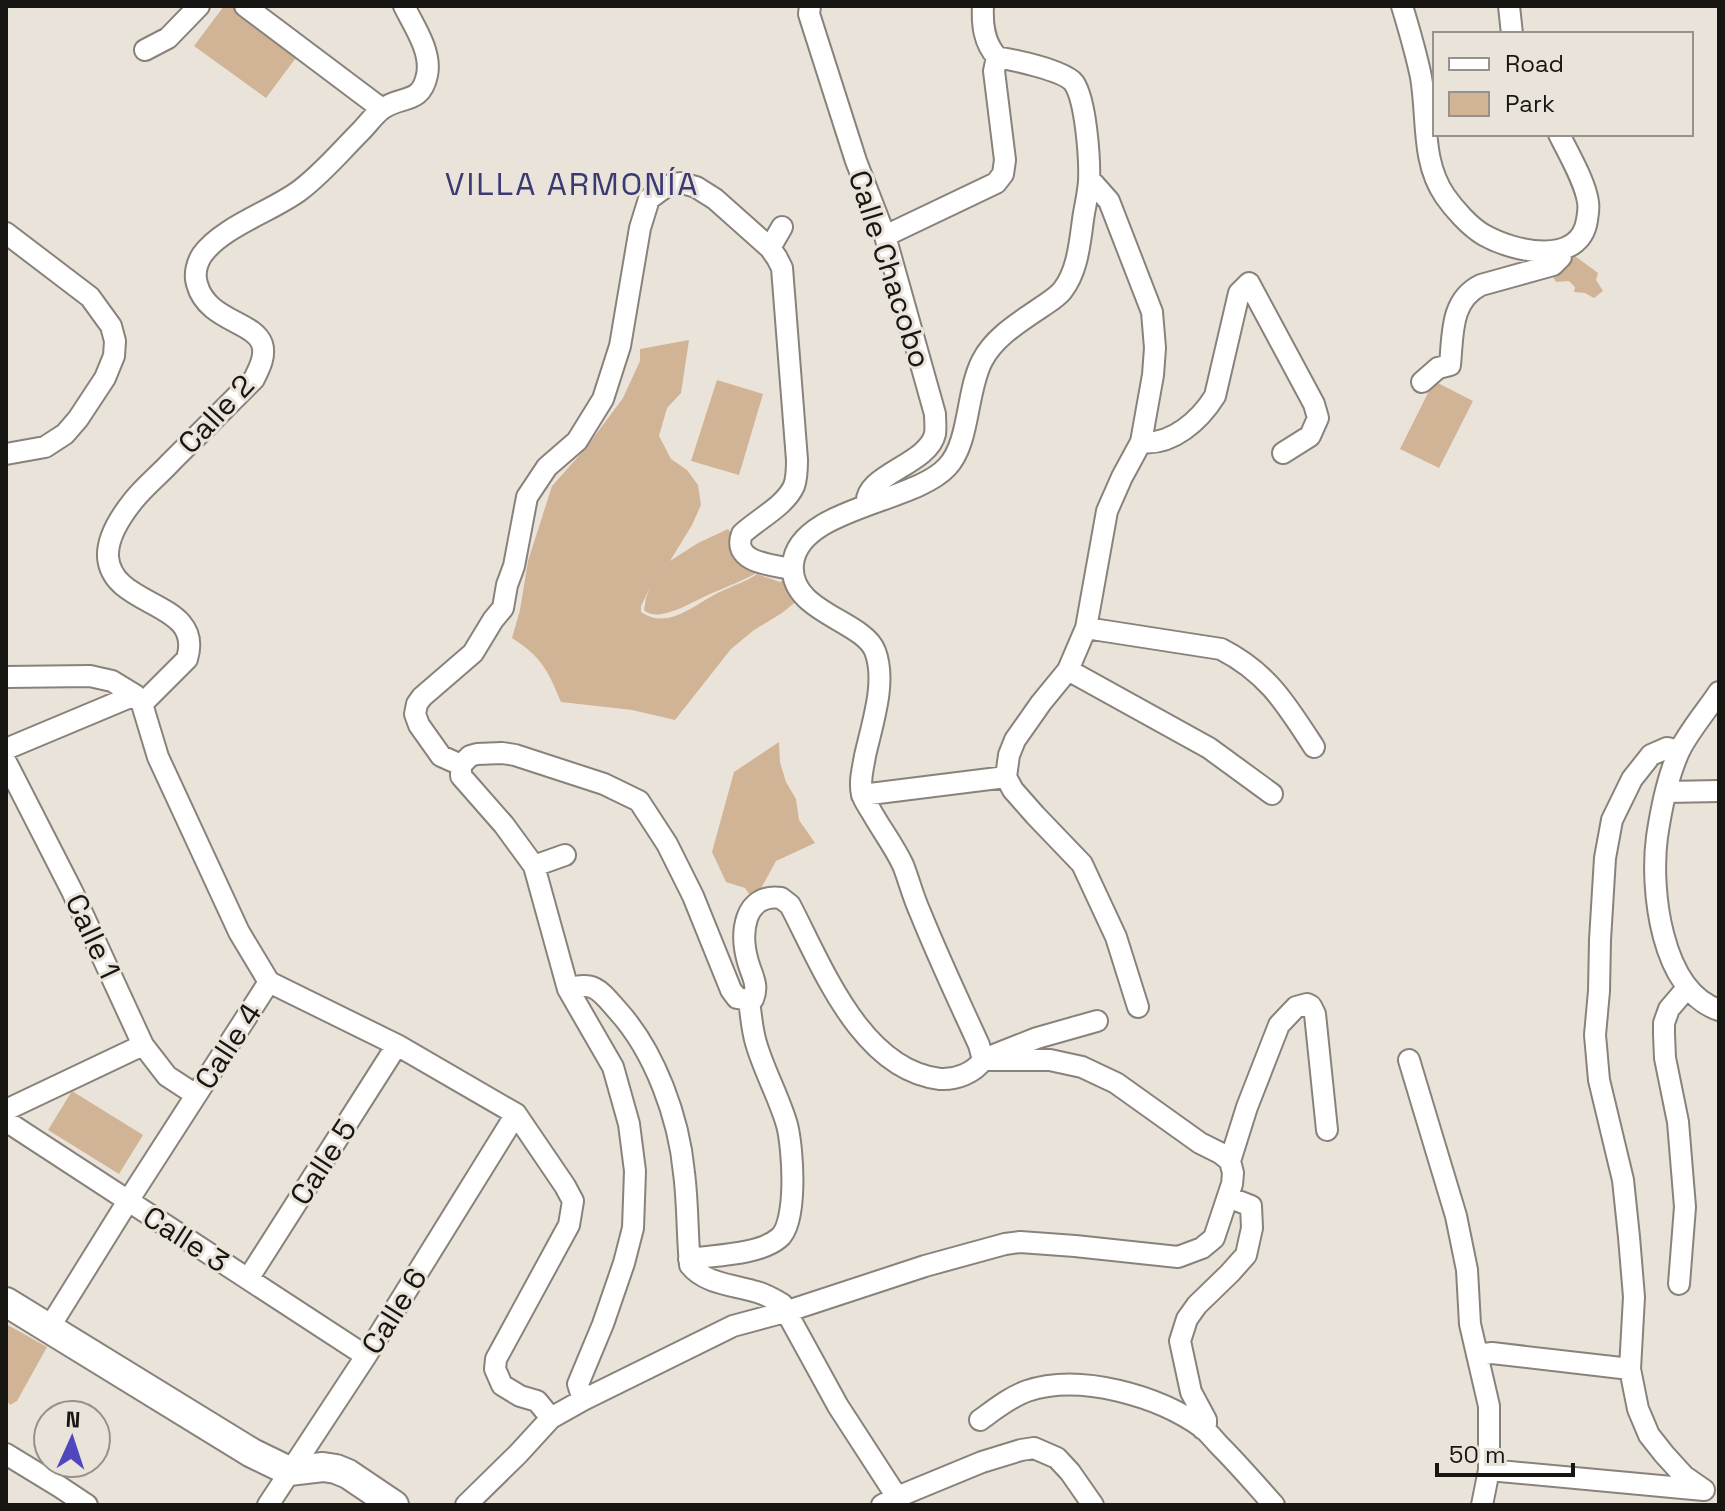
<svg xmlns="http://www.w3.org/2000/svg" width="1725" height="1511" font-family="'Space Grotesk',sans-serif">
  <style>
    .green { fill: #d0b495 }
    .lines { fill: none; stroke-linecap: round; stroke-linejoin: round }
    .street-casing { stroke: #89827a; stroke-width: 24 }
    .secondary-casing { stroke: #89827a; stroke-width: 32 }
    .street { stroke: #fff; stroke-width: 20 }
    .secondary { stroke: #fff; stroke-width: 28 }
    .labels { text-anchor: middle; dominant-baseline: central; stroke-width: 6; stroke-linejoin: round; paint-order: stroke }
    .street-label { font-size: 30px; fill: #181613; stroke: #eae3da }
    .neighbourhood-label { font-size: 32px; letter-spacing: 2px; fill: #393974; stroke: #eae3da }
  </style>
  <rect width="100%" height="100%" fill="#eae3da"/>
  <path class="green" d="M 224,6 L 231,6 L 298,55 L 266,98 L 194,46 Z
    M 1575,256 L 1598,273 L 1596,280 L 1603,291 L 1594,298 L 1585,293 L 1574,292 L 1575,287 L 1569,281 L 1556,282 L 1552,275 L 1565,267 Z
    M 689,340 L 681,393 L 667,408 L 659,436 L 671,459 L 687,470 L 698,485 L 701,505 L 692,525 L 670,561 L 698,543 L 728,529 L 758,572 C 743,581 726,587 710,594 C 694,601 679,611 662,614 C 654,615 650,615 644,610 L 646,598 L 651,586 L 641,606 L 641,612 C 669,632 698,601 722,591 C 734,585 746,582 757,574 L 780,582 L 790,575 L 810,590 L 782,613 L 754,630 L 731,649 L 675,720 L 632,710 L 561,702 C 548,671 542,657 512,638 L 520,610 L 528,561 L 552,486 L 585,449 L 623,398 L 640,361 L 640,349 Z
    M 717,380 L 763,394 L 739,475 L 691,461 Z
    M 1434,381 L 1473,401 L 1439,468 L 1400,449 Z
    M 779,742 L 780,762 L 786,782 L 796,799 L 799,820 L 815,843 L 776,861 L 754,901 L 745,888 L 726,882 L 712,852 L 734,772 Z
    M 72,1091 L 143,1135 L 119,1174 L 48,1130 Z
    M 6,1324 L 47,1347 L 17,1401 L 10,1405 L 6,1399 Z"/>
  <g class="lines">
    <g class="street-casing">
      <path id="street" d="M 245,6 L 382,109
        M 810,6 L 809,14 L 856,161 L 885,236 L 935,414 C 935,420 936,428 935,434 C 928,465 862,475 867,505
        M 1402,6 C 1409,29 1416,53 1421,77 C 1428,118 1421,161 1445,196 C 1454,209 1470,227 1484,235 C 1514,252 1580,267 1587,220 C 1588,214 1589,207 1588,202 C 1585,181 1568,153 1559,134
        M 1509,6 L 1512,34
        M 145,50 L 168,38 L 199,6
        M 1089,182 L 1094,184 L 1109,201 L 1152,312 L 1155,348 L 1153,375 L 1141,442 L 1122,477 L 1107,511 L 1086,628 L 1068,670 L 1041,703 L 1015,740 L 1009,755 L 1006,777 L 1013,790 L 1035,815 L 1082,864 L 1116,937 L 1138,1007
        M 6,233 L 90,297 L 111,326 L 115,341 L 114,356 L 105,378 L 78,419 L 65,434 L 45,447 L 6,454
        M 885,236 L 996,183 L 1003,174 L 1005,160 L 994,71 L 997,57
        M 770,248 L 782,227
        M 1422,382 L 1438,368 L 1450,365 C 1453,335 1450,300 1481,285 L 1553,265 L 1561,257 L 1561,251
        M 1141,442 C 1172,446 1200,420 1215,396 L 1239,293 L 1249,283 L 1314,404 L 1318,418 L 1310,436 L 1283,453
        M 1086,628 L 1221,649 C 1268,673 1286,704 1314,747
        M 1068,670 L 1209,748 L 1272,794
        M 6,677 L 90,676 L 112,681 L 135,695 L 142,704 L 158,757 L 239,932 L 269,982
        M 1719,692 C 1708,709 1685,736 1678,754 C 1667,779 1661,810 1657,837 C 1650,889 1661,991 1719,1010
        M 142,704 L 187,659 C 205,600 112,609 108,557 C 107,538 121,516 133,501 C 144,487 159,475 171,462 C 199,434 226,407 254,379 C 259,369 266,356 262,344 C 254,321 207,321 197,284 C 194,274 197,263 202,255 C 222,227 272,211 299,191 C 322,174 341,151 361,131 C 368,124 374,115 382,109 C 401,95 421,105 427,75 C 432,52 414,26 404,6
        M 6,749 L 135,695
        M 1679,751 L 1667,748 L 1651,755 L 1632,779 L 1612,820 L 1605,858 L 1600,940 L 1599,991 L 1595,1035 L 1599,1080 L 1623,1180 L 1629,1237 L 1634,1297 L 1630,1369 L 1638,1409 L 1649,1435 L 1664,1454 L 1684,1476 L 1704,1490
        M 6,762 L 72,891 L 143,1045 L 167,1076 L 196,1095
        M 461,765 L 441,756 L 419,725 L 415,714 L 417,704 L 422,697 L 473,653 L 493,620 L 503,608 L 507,585 L 514,566 L 527,497 L 547,467 L 577,441 L 603,399 L 620,346 L 640,228 L 649,199 L 664,188 L 673,184 L 682,183 L 696,187 L 715,199 L 770,248 L 777,258 L 782,268 L 797,460 C 797,468 797,478 794,486 C 785,506 758,519 742,534 C 731,563 773,565 792,569
        M 1667,792 L 1719,791
        M 862,795 L 1006,777
        M 534,866 L 565,855
        M 269,982 L 397,1045 L 516,1114 L 565,1186 L 573,1201 L 569,1225 L 496,1359 L 495,1369 L 502,1385 L 520,1396 L 537,1401 L 551,1418
        M 568,989 C 595,980 601,992 618,1011 C 655,1052 679,1118 684,1173 C 688,1203 687,1234 690,1265 C 704,1283 732,1285 753,1291 C 764,1293 773,1299 782,1304 L 838,1406 L 897,1497
        M 749,1000 L 753,999 C 759,985 752,976 748,962 C 740,934 743,893 781,898 L 790,905 C 822,966 861,1070 940,1079 C 956,1080 974,1073 983,1060 L 979,1045 C 959,1001 938,957 920,912 C 913,897 909,880 903,865 C 894,846 881,829 871,811 C 868,806 863,799 862,794 C 859,782 863,768 865,756 C 872,724 887,682 875,651 C 863,620 788,612 793,564 C 798,508 914,503 947,467 C 970,443 966,392 982,361 C 994,337 1021,321 1043,306 C 1049,302 1057,297 1062,291 C 1079,270 1080,238 1084,213 C 1086,203 1088,192 1089,182 C 1090,159 1086,101 1074,83 C 1064,70 1013,60 997,57 C 984,43 982,25 983,6
        M 994,1055 L 1037,1038 L 1097,1021
        M 1409,1060 L 1456,1216 L 1467,1270 L 1470,1324 L 1489,1406 L 1489,1470 L 1482,1505
        M 6,1110 L 143,1045
        M 6,1121 L 366,1356
        M 1230,1161 L 1247,1107 L 1279,1025 L 1296,1007 L 1307,1004 L 1311,1006 L 1315,1014 L 1327,1130
        M 689,1259 C 715,1255 759,1255 779,1238 C 798,1223 793,1148 787,1125 C 779,1097 764,1071 756,1043 C 752,1030 751,1015 749,1000
        M 248,1279 L 397,1045
        M 1679,1284 L 1685,1207 L 1678,1122 L 1665,1058 L 1664,1034 L 1664,1023 L 1669,1009 L 1687,988
        M 49,1328 L 128,1201 L 269,982
        M 1477,1355 L 1492,1353 L 1630,1369
        M 583,1400 L 733,1326 L 785,1312 L 925,1266 L 1005,1244 L 1020,1242 L 1075,1246 L 1178,1257 L 1202,1248 L 1214,1238 L 1232,1184 L 1233,1173 L 1230,1161 L 1220,1153 L 1200,1143 L 1116,1083 L 1082,1067 L 1050,1060 L 983,1060
        M 980,1420 C 994,1410 1010,1397 1027,1391 C 1080,1373 1159,1396 1203,1428 C 1209,1433 1214,1440 1220,1446 C 1239,1465 1256,1485 1274,1505
        M 1203,1429 L 1206,1424 L 1206,1420 L 1191,1392 L 1180,1341 L 1187,1319 L 1197,1305 L 1230,1273 L 1246,1255 L 1252,1228 L 1251,1206 L 1228,1197
        M 6,1454 L 60,1487 L 87,1505
        M 1489,1470 L 1704,1490
        M 268,1505 L 366,1356 L 516,1114
        M 466,1505 L 518,1454 L 551,1418 L 583,1400 L 578,1384 L 603,1324 L 624,1263 L 633,1228 L 635,1171 L 629,1124 L 613,1067 L 568,989 L 534,866 L 504,825 L 461,776 L 461,765 L 470,756 L 477,754 L 502,753 L 515,755 L 604,784 L 639,801 L 667,844 L 693,896 L 731,990 L 737,998 L 749,1000
        M 882,1505 L 897,1497 L 982,1462 L 1021,1450 L 1034,1448 L 1057,1458 L 1070,1472 L 1093,1505"/>
    </g>
    <g class="secondary-casing">
      <path id="secondary" d="M 6,1302 L 252,1453 L 289,1471 L 323,1467 L 336,1469 L 348,1474 L 394,1505"/>
    </g>
    <use href="#street" class="street"/>
    <use href="#secondary" class="secondary"/>
  </g>
  <g class="labels">
    <g class="street-label">
      <text transform="translate(890 269) rotate(72)">Calle Chacobo</text>
      <text transform="translate(216 414) rotate(-47)">Calle 2</text>
      <text transform="translate(93 936) rotate(65)">Calle 1</text>
      <text transform="translate(228 1046) rotate(-57)">Calle 4</text>
      <text transform="translate(323 1162) rotate(-57)">Calle 5</text>
      <text transform="translate(186 1239) rotate(33)">Calle 3</text>
      <text transform="translate(394 1311) rotate(-58)">Calle 6</text>
    </g>
    <g class="neighbourhood-label">
      <text x="572" y="184">VILLA ARMONÍA</text>
    </g>
  </g>
  <rect width="1725" height="1511" fill="none" stroke="#181613" stroke-width="16"/>
  <rect x="1433" y="32" width="260" height="104" fill="#eae3da" stroke="#96918a" stroke-width="2"/>
  <rect x="1449" y="58" width="40" height="12" fill="#ffffff" stroke="#96918a" stroke-width="2"/>
  <text x="1505" y="72" font-size="24" fill="#181613">Road</text>
  <rect x="1449" y="92" width="40" height="24" fill="#d0b495" stroke="#96918a" stroke-width="2"/>
  <text x="1505" y="112" font-size="24" fill="#181613">Park</text>
  <g transform="translate(72 1439) rotate(3)"><circle r="38" fill="#eae3da" stroke="#96918a" stroke-width="2"/>
  <path d="M0-6L14 30L0 20L-14 30Z" fill="#5047be"/>
  <text y="-12" font-size="22" font-weight="bold" text-anchor="middle" fill="#181613">N</text>
  </g>
  <path d="M1437 1463v12h136v-12" fill="none" stroke="#181613" stroke-width="4"/>
  <text x="1449" y="1463" font-size="24" fill="#181613" stroke="#eae3da" stroke-width="6" paint-order="stroke">50 m</text>
</svg>
